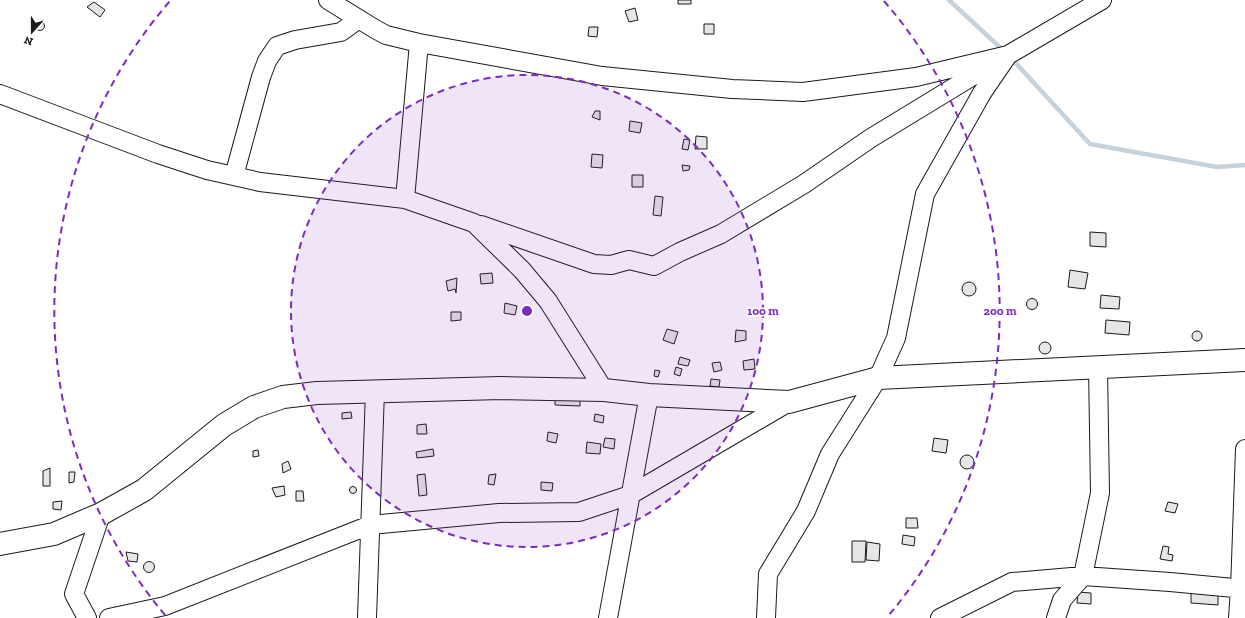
<svg xmlns="http://www.w3.org/2000/svg" width="1245" height="618" font-family="'Zilla Slab',serif">
  <style>
    .lines { fill: none; stroke-linecap: round; stroke-linejoin: round }
    .stream { stroke: #c6d2dc; stroke-width: 4.5 }
    .building { fill: #e6e6e6; stroke: #1a1a1a }
    .minor-casing { stroke: #1a1a1a; stroke-width: 20 }
    .major-casing { stroke: #1a1a1a; stroke-width: 24 }
    .minor { stroke: #fff; stroke-width: 18 }
    .major { stroke: #fff; stroke-width: 22 }
    .ring { fill: none; stroke: #7b2cbf; stroke-width: 2; stroke-dasharray: 7 5 }
    .centre { fill: #7b2cbf; stroke: #fff; stroke-width: 2 }
    .ring-label { font-size: 12px; text-anchor: middle; font-weight: bold; fill: #7b2cbf; stroke: #fff; stroke-width: 3; stroke-linejoin: round; paint-order: stroke }
  </style>
  <rect width="100%" height="100%" fill="#fff"/>
  <g class="lines">
    <path class="stream" d="M 949,0 L 1004,51
      M 1011,58 L 1090,144 L 1217,167 L 1245,165"/>
  </g>
  <path class="building" d="M 678,0 L 691,0 L 691,4 L 678,4 Z
    M 94,2 L 105,10 L 100,17 L 87,7 Z
    M 635,8 L 638,20 L 629,22 L 625,11 Z
    M35.5 26a4.5 4.5 0 1 1 9 0a4.5 4.5 0 1 1-9 0Z
    M 704,24 L 714,24 L 714,34 L 704,34 Z
    M 589,27 L 598,27 L 597,37 L 588,36 Z
    M 595,111 L 600,111 L 600,120 L 592,117 Z
    M 630,121 L 642,123 L 640,133 L 629,131 Z
    M 696,136 L 707,137 L 707,149 L 695,149 Z
    M 684,139 L 690,140 L 688,150 L 682,149 Z
    M 592,154 L 603,155 L 602,168 L 591,167 Z
    M 682,165 L 690,166 L 689,170 L 683,171 Z
    M 632,175 L 643,175 L 643,187 L 632,187 Z
    M 655,196 L 663,197 L 661,216 L 653,215 Z
    M 1090,232 L 1106,233 L 1106,247 L 1090,246 Z
    M 1070,270 L 1088,273 L 1085,289 L 1068,287 Z
    M 492,273 L 493,283 L 481,284 L 480,274 Z
    M 457,278 L 456,293 L 455,289 L 448,291 L 446,281 Z
    M962 289a7 7 0 1 1 14 0a7 7 0 1 1-14 0Z
    M 1101,295 L 1120,297 L 1119,309 L 1100,308 Z
    M1026.5 304a5.5 5.5 0 1 1 11 0a5.5 5.5 0 1 1-11 0Z
    M 505,303 L 517,306 L 515,315 L 504,313 Z
    M 451,312 L 461,312 L 461,320 L 451,321 Z
    M 1106,320 L 1130,322 L 1129,335 L 1105,333 Z
    M 667,329 L 678,332 L 674,344 L 663,340 Z
    M 736,330 L 746,331 L 746,340 L 735,342 Z
    M1192 336a5 5 0 1 1 10 0a5 5 0 1 1-10 0Z
    M1039 348a6 6 0 1 1 12 0a6 6 0 1 1-12 0Z
    M 680,357 L 690,360 L 688,366 L 678,364 Z
    M 754,359 L 755,369 L 744,370 L 743,361 Z
    M 720,362 L 722,370 L 714,372 L 712,363 Z
    M 676,367 L 682,369 L 680,376 L 674,374 Z
    M 655,370 L 660,371 L 658,377 L 654,376 Z
    M 711,379 L 720,380 L 719,387 L 710,386 Z
    M 555,395 L 580,395 L 580,406 L 555,405 Z
    M 351,412 L 352,418 L 342,419 L 342,413 Z
    M 595,414 L 604,416 L 603,423 L 594,421 Z
    M 426,424 L 427,434 L 417,434 L 417,425 Z
    M 548,432 L 558,434 L 556,443 L 547,441 Z
    M 605,438 L 615,439 L 614,449 L 603,447 Z
    M 934,438 L 948,440 L 946,453 L 932,451 Z
    M 587,442 L 601,444 L 600,454 L 586,453 Z
    M 433,449 L 434,456 L 417,458 L 416,452 Z
    M 258,450 L 259,456 L 253,457 L 253,451 Z
    M960 462a7 7 0 1 1 14 0a7 7 0 1 1-14 0Z
    M 288,461 L 291,469 L 283,473 L 282,464 Z
    M 50,468 L 50,486 L 43,486 L 43,471 Z
    M 69,472 L 75,472 L 74,482 L 69,483 Z
    M 425,474 L 427,495 L 419,496 L 417,475 Z
    M 496,474 L 494,485 L 488,484 L 489,475 Z
    M 541,482 L 553,483 L 552,491 L 541,490 Z
    M 284,486 L 285,495 L 276,497 L 272,488 Z
    M349.5 490a3.5 3.5 0 1 1 7 0a3.5 3.5 0 1 1-7 0Z
    M 296,491 L 303,491 L 304,501 L 296,501 Z
    M 62,501 L 61,510 L 53,509 L 53,502 Z
    M 1168,502 L 1178,504 L 1175,513 L 1165,511 Z
    M 906,518 L 917,518 L 918,528 L 906,528 Z
    M 903,535 L 915,537 L 914,546 L 902,544 Z
    M 852,541 L 866,541 L 865,562 L 852,562 Z
    M 867,542 L 880,544 L 879,561 L 866,560 Z
    M 1163,546 L 1169,547 L 1168,554 L 1173,555 L 1172,561 L 1160,559 Z
    M 126,552 L 138,554 L 137,562 L 128,561 Z
    M143.5 567a5.5 5.5 0 1 1 11 0a5.5 5.5 0 1 1-11 0Z
    M 1078,592 L 1091,593 L 1091,604 L 1077,603 Z
    M 1191,592 L 1218,593 L 1218,605 L 1191,603 Z"/>
  <g class="lines">
    <g class="minor-casing">
      <path id="minor" d="M 328,0 L 375,29 L 386,35 L 419,43
        M 0,94 L 158,154 L 207,170 L 260,182 L 405,199 L 474,223 L 522,270 L 548,301 L 604,390
        M 234,176 L 261,77 L 267,61 L 277,46 L 295,40 L 341,32 L 359,19
        M 405,199 L 419,43 L 602,76 L 732,89 L 803,92 L 916,77 L 1008,55 L 1102,0
        M 481,225 L 594,264 L 611,265 L 629,260 L 654,266 L 680,252 L 721,234 L 804,184 L 871,138 L 994,63
        M 87,618 L 74,594 L 101,514
        M 109,618 L 165,606 L 370,525 L 499,513 L 579,512 L 630,495 L 789,402
        M 367,618 L 375,391
        M 608,618 L 649,395
        M 766,618 L 768,574 L 806,511 L 830,454 L 878,378 L 896,338 L 925,194 L 982,93 L 1008,55
        M 940,618 L 1012,582 L 1083,576 L 1170,582 L 1245,589
        M 1056,618 L 1062,600 L 1083,576 L 1100,493 L 1098,367
        M 1238,618 L 1240,589 L 1245,449"/>
    </g>
    <g class="major-casing">
      <path id="major" d="M 0,544 L 54,534 L 101,514 L 144,490 L 224,425 L 254,407 L 283,397 L 317,393 L 501,388 L 604,390 L 649,395 L 789,402 L 878,378 L 1245,360"/>
    </g>
    <use href="#minor" class="minor"/>
    <use href="#major" class="major"/>
  </g>
  <circle cx="527" cy="311" r="236" fill="#7b2cbf" fill-opacity=".12"/>
  <g class="ring">
    <circle cx="527" cy="311" r="236"/>
    <path d="M165 615A473 473 0 0 1 170 1M884 1A473 473 0 0 1 889 615"/>
  </g>
  <circle cx="527" cy="311" r="6" class="centre"/>
  <g class="ring-label">
    <text x="763" y="315">100 m</text>
    <text x="1000" y="315">200 m</text>
  </g>
  <g transform="translate(32 32) rotate(201)" stroke="#ffffff" stroke-width="3" paint-order="stroke">
  <path d="M0-3L7 15L0 10L-7 15Z" fill="#1a1a1a"/>
  <text y="-6" font-size="11" font-weight="bold" text-anchor="middle" fill="#1a1a1a">N</text>
  </g>
</svg>
